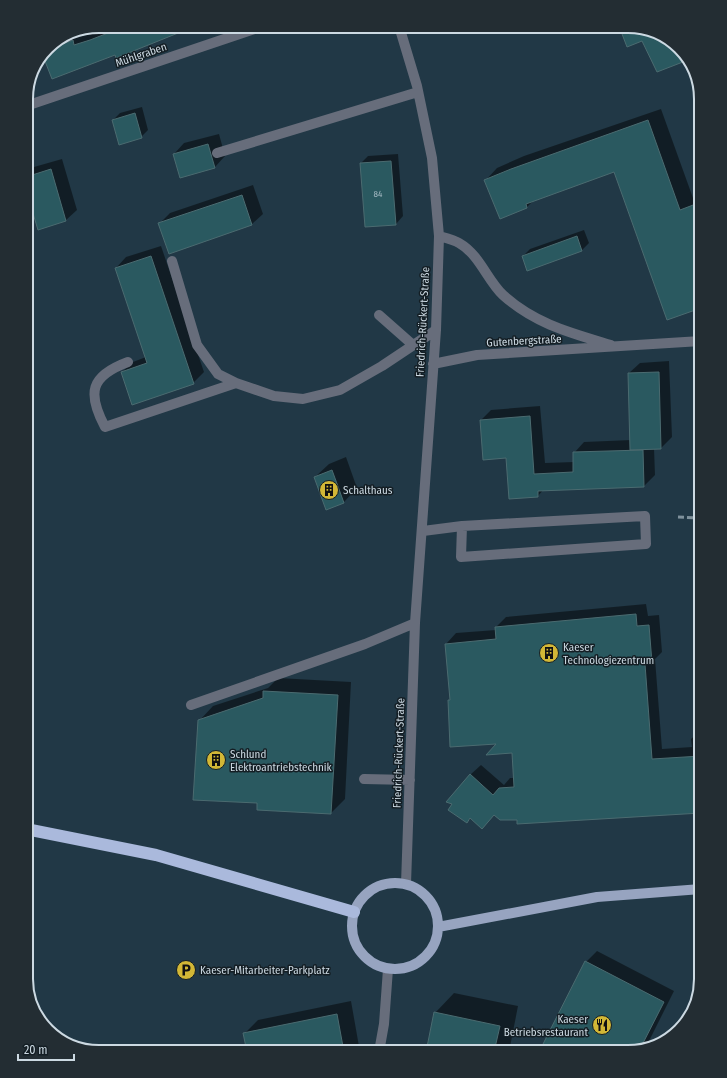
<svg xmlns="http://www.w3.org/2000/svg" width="727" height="1078" font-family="'Fira Sans Condensed',sans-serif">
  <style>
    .shadow { fill: #0007 }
    .building { fill: #2a5960; stroke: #4b6b70 }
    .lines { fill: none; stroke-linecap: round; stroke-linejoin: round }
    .minor { stroke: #676d7b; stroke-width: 10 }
    .major { stroke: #97a4c0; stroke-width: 10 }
    .highway { stroke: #aab9dc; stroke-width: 12 }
    .rail { stroke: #7f919c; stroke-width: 3; stroke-dasharray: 6 3; stroke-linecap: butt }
    .labels { text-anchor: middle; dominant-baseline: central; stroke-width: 3; stroke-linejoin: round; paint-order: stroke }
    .number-label { font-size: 9px; fill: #a4b9c2 }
    .street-label { font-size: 11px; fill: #ccd9e2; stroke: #141e24 }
    .poi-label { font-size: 11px; fill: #ccd9e2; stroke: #141e24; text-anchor: start }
    .rim { fill: none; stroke: #ccd9e2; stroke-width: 2 }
  </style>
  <rect width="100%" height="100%" fill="#213846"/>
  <path class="shadow" d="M 107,26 L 181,26 L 173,33 L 53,78 L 44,56 L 48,47 L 57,41 L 81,31 L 83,36 L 107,28 Z
    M 142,107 L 148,130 L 141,137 L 113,120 L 120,113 Z
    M 661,109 L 693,198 L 701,195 L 701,307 L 614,171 L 533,201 L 527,207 L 501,218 L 485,181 L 497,168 L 524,156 Z
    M 219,134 L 225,156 L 215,167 L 174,154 L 184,143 Z
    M 26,146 L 30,155 L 26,159 Z
    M 398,154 L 403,216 L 396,224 L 361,163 L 368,156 Z
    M 62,159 L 77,210 L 66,220 L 38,228 L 26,186 L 26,175 L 34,167 Z
    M 253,185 L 263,214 L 252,224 L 169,252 L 160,223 L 170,213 Z
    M 584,230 L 589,243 L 582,250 L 523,256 L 530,249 Z
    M 161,246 L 204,372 L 193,383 L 122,372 L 133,362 L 146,357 L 116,268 L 126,257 Z
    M 669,361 L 672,437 L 661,448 L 654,448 L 655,475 L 644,486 L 544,489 L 538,496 L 507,457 L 481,420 L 491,410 L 540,406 L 545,463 L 574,462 L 574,453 L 584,442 L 631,440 L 629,373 L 640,363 Z
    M 346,457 L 357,488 L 344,502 L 315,477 L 329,464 Z
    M 646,604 L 648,616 L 659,615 L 662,652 L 655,659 L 662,749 L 692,747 L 691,739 L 701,730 L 701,812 L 518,819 L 494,814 L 482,827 L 471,818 L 467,822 L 470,775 L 481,765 L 504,785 L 510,778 L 515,778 L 513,752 L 498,743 L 449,700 L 451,698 L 446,644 L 456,633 L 496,630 L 496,627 L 506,617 Z
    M 278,678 L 351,682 L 345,799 L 331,813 L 199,721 L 213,706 L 268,688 Z
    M 597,951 L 674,991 L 646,1047 L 628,1052 L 540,1052 L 586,962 Z
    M 454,993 L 518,1006 L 509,1052 L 427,1052 L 435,1013 Z
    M 351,1001 L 360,1052 L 248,1052 L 244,1034 L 258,1020 Z"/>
  <path class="building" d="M 126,26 L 193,27 L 116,58 L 115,55 L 52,79 L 43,56 L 54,52 L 52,48 L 73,40 L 74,45 L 90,40 Z
    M 619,26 L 632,26 L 665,36 L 688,60 L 657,72 L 642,41 L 627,47 Z
    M 135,113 L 142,138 L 119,145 L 112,120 Z
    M 648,120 L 680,210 L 701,202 L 701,308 L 667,320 L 614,172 L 526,204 L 527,208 L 500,219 L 484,180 L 511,169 Z
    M 208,144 L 215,168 L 180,178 L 173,154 Z
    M 391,161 L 396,225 L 365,227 L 360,163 Z
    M 51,169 L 66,221 L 38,230 L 26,190 L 26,177 Z
    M 242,195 L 252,225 L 169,254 L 158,223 Z
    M 577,236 L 582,251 L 527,271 L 522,256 Z
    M 151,256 L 194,384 L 132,405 L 121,372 L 147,363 L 115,268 Z
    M 659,372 L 661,449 L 630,450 L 628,373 Z
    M 530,416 L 534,474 L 573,472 L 573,452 L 643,450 L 644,487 L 538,491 L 538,497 L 509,499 L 506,458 L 483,460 L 480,420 Z
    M 332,470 L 344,503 L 326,510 L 314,477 Z
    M 636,614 L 637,626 L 649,625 L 652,663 L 645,664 L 652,759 L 701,756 L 701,813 L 517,824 L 517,820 L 500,820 L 494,815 L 482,829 L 470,818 L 467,823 L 448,810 L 452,804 L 446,802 L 470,774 L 493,795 L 499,788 L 514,787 L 512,753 L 486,755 L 496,744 L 450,747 L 448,700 L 450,700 L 445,644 L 496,639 L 495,627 Z
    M 263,691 L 338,695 L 331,814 L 257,810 L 257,803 L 193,800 L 198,720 L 263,698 Z
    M 585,961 L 664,1002 L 640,1049 L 628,1052 L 539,1052 Z
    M 434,1012 L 500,1026 L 494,1052 L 426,1052 Z
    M 337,1014 L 344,1052 L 247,1052 L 243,1033 Z"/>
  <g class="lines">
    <path class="minor" d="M 399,26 L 417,86 L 432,158 L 439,236 L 436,330 L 415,623 L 406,884
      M 26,106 L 263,26
      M 217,153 L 418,92
      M 439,236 C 446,238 454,240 459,243 C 480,255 487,280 503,295 C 535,324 571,333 611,345
      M 172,261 L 197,345 L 218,374 L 236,383 L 274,396 L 303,399 L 340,390 L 382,366 L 436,330
      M 379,315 L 413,345
      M 128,362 C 90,376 87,393 105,427 L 236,383
      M 433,364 L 477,355 L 701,341
      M 423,531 L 462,526 L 645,516 L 646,544 L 461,557 L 462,526
      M 191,705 L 365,644 L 415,623
      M 364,779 L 410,780
      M 379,1052 L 384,1024 L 388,969"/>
    <path class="major" d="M352 926a43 43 0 1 1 86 0a43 43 0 1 1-86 0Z
      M 438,927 L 597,897 L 701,889"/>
    <path class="highway" d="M 26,829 L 156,855 L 354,912"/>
    <path class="rail" d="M 678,517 L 701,518"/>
  </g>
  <defs>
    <g id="building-disc" transform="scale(1)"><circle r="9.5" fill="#d2b736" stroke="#141e24"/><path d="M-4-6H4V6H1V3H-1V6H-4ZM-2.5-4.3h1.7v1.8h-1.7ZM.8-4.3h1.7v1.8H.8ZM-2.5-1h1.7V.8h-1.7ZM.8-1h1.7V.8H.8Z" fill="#111"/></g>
    <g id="parking-disc" transform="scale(1)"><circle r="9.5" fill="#d2b736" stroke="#141e24"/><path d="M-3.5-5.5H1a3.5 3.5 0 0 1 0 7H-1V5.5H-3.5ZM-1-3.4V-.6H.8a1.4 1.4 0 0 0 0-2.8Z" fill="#111"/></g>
    <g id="restaurant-disc" transform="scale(1)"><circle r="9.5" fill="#d2b736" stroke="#141e24"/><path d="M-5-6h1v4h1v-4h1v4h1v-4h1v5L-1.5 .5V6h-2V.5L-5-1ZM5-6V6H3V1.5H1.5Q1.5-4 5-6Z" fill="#111"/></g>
  </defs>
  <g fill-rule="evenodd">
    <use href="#building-disc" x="329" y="490"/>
    <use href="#building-disc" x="549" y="653"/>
    <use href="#building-disc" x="216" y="760"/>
    <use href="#parking-disc" x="186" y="970"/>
    <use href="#restaurant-disc" x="602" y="1025"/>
  </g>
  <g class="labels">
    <g class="number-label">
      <text x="378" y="194">84</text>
    </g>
    <g class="street-label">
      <text transform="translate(141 55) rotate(-19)">Mühlgraben</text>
      <text transform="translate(423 322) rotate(-87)">Friedrich-Rückert-Straße</text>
      <text transform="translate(524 341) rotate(-3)">Gutenbergstraße</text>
      <text transform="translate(399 753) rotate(-88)">Friedrich-Rückert-Straße</text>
    </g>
    <g class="poi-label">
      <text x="343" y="490">Schalthaus</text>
      <text x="563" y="647">Kaeser<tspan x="563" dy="13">Technologiezentrum</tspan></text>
      <text x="230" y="754">Schlund<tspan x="230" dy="13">Elektroantriebstechnik</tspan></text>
      <text x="200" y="970">Kaeser-Mitarbeiter-Parkplatz</text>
      <text x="588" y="1019" text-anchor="end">Kaeser<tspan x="588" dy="13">Betriebsrestaurant</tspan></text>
    </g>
  </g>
  <path d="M0 0H727V1078H0ZM99 33H628A66 66 0 0 1 694 99V979A66 66 0 0 1 628 1045H99A66 66 0 0 1 33 979V99A66 66 0 0 1 99 33Z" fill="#232d33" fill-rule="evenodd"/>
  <path class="rim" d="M99 33H628A66 66 0 0 1 694 99V979A66 66 0 0 1 628 1045H99A66 66 0 0 1 33 979V99A66 66 0 0 1 99 33Z"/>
  <path d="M18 1054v6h56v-6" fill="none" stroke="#ccd9e2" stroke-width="2"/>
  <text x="24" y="1054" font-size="12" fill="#ccd9e2" stroke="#141e24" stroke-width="3" paint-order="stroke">20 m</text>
</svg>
